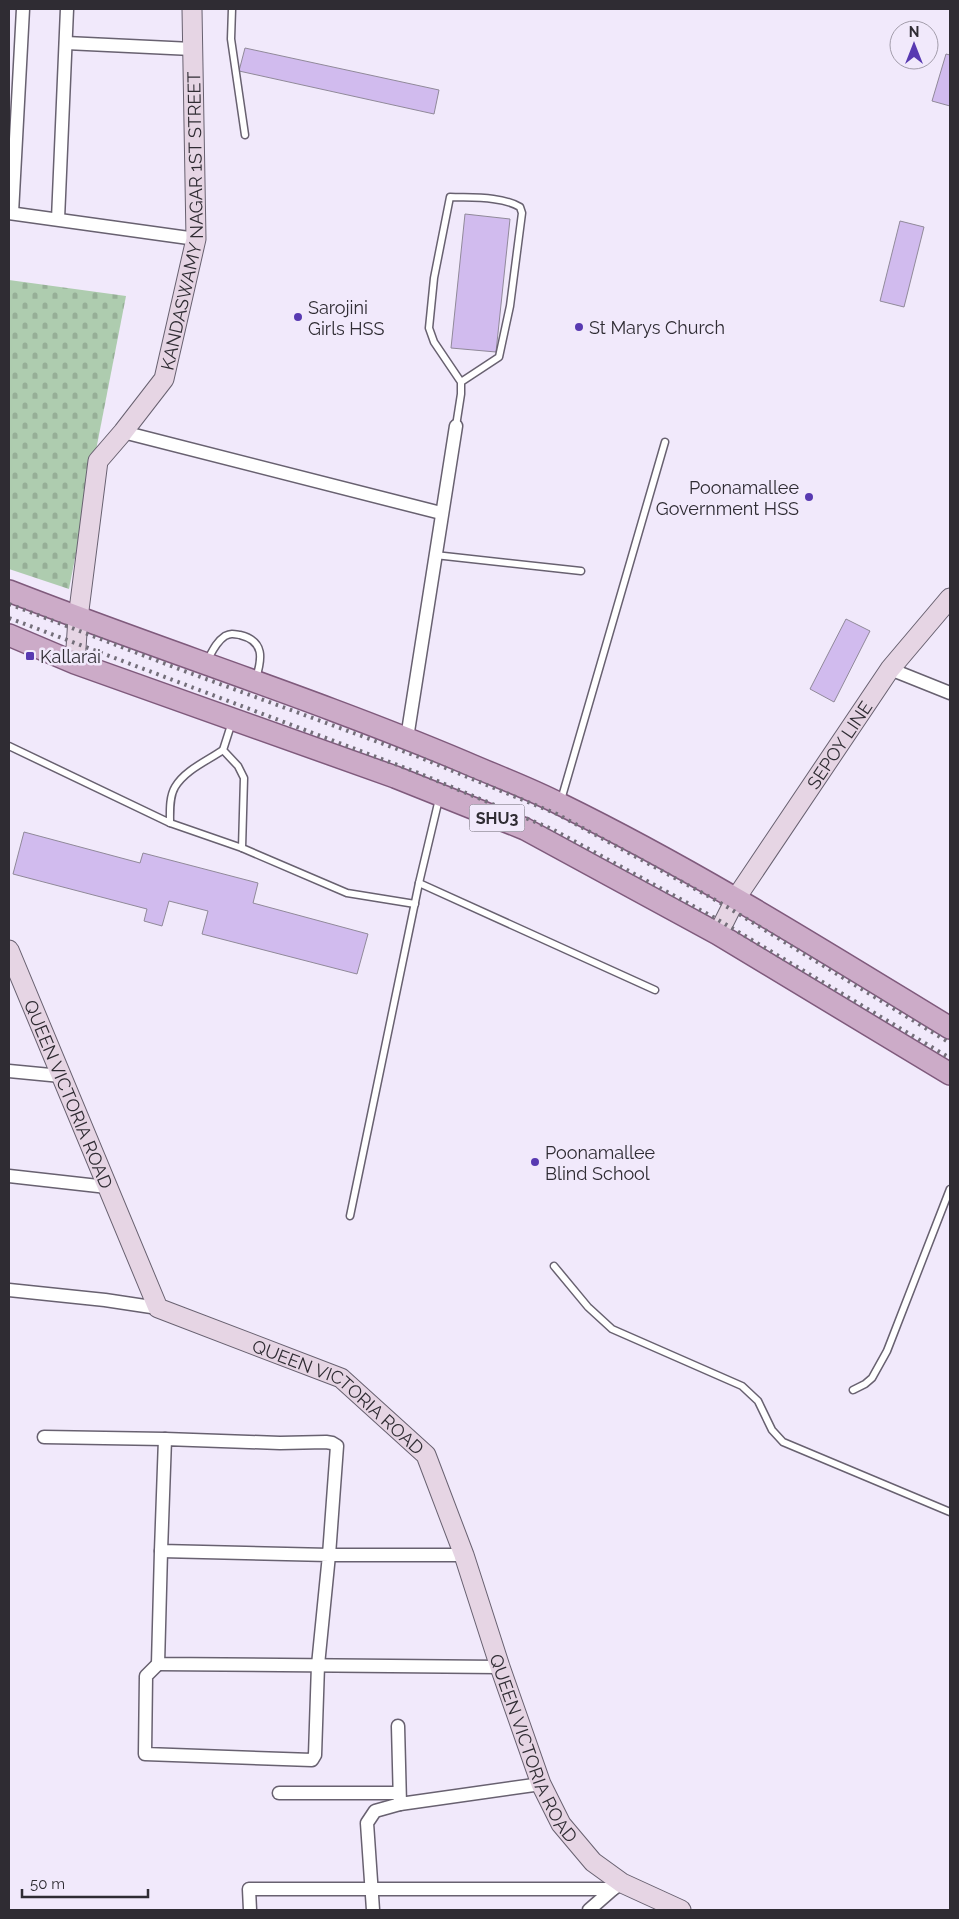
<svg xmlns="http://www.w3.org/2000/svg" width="959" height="1919" viewBox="0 0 959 1919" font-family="Raleway,sans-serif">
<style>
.cemetery{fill:url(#cemetery-stones)}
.building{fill:#d1bbee;stroke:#908999}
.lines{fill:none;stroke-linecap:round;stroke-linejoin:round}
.lane-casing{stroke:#686170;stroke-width:9}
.street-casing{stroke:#686170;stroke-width:15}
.secondary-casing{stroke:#686170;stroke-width:21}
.primary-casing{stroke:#7f5a7c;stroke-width:24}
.lane{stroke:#fff;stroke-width:6}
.street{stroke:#fff;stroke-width:12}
.secondary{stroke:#e6d5e4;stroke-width:19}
.primary{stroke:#ccabc8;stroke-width:21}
.rail{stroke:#746f7a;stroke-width:4;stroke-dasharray:2.5 5;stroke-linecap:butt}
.poi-dot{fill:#5839b1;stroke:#f1e9fb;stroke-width:2}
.labels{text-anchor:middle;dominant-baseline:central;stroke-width:5;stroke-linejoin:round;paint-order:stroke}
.shield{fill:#f1e9fb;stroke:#69656f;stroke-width:1}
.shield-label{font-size:16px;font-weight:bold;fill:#2f2c33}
.street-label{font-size:18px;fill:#2f2c33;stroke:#f1e9fb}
.poi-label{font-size:18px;fill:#2f2c33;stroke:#f1e9fb;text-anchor:start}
</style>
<defs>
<pattern id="cemetery-stones" width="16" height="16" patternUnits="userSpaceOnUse" patternTransform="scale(1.25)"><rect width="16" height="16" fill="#aeccaf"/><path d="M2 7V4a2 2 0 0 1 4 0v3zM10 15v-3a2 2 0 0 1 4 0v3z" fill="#96af97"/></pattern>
</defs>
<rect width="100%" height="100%" fill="#f1e9fb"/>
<polygon class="cemetery" points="9,280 126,296 69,589 9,569"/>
<g class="building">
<polygon points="245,48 439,90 434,114 239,71"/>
<polygon points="946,54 950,55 950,106 932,101"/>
<polygon points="465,214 510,219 496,352 451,348"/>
<polygon points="900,221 924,227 904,307 880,301"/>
<polygon points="846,619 870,631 834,702 810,689"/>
<polygon points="24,832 140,863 143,853 258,883 253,903 368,934 357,974 202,934 208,911 169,901 162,926 144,921 147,909 13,874"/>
</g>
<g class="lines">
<g class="lane-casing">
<g id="lane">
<polyline points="232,9 231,39 245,135"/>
<path d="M 456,426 L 461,394 L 461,382 L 434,342 L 429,328 L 434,278 L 450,197 C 472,198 501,196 520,207 L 522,213 L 510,306 L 499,357 L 461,382"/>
<polyline points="435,555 581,571"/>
<path d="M 207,661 C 212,652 216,642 225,636 C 231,633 234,634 240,635 C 265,641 262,659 256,678"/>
<polyline points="232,722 223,750 238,766 244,778 242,848 347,893 415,904"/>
<path d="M 9,746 L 170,823 C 170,812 169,797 175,787 C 185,770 207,761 223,750"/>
<polyline points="561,800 665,442"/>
<polyline points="170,823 242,848"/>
<polyline points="419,883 655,990"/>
<polyline points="350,1216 419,883 439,799"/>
<polyline points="554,1266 588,1307 612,1329 742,1386 758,1401 772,1430 783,1442 950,1512"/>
<polyline points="853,1390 865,1384 872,1378 887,1351 950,1189"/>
</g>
</g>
<g class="street-casing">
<g id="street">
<polyline points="66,43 192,49"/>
<polyline points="9,213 196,239"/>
<polyline points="12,213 23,9"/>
<polyline points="58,219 67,9"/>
<polyline points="123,432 441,513"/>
<polyline points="890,669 950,693"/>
<polyline points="407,738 456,426"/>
<polyline points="9,1071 61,1076"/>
<polyline points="9,1176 107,1187"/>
<polyline points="9,1290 105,1300 158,1308"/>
<polyline points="44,1437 165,1439"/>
<polyline points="161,1551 158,1664 500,1667"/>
<polyline points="158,1664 146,1676 145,1754 312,1760 315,1755 318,1665 329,1555 337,1446 332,1443 326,1442 280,1443 165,1439 161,1551 329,1555 464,1555"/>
<polyline points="398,1726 400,1804 541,1784"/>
<polyline points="279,1793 399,1793"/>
<polyline points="250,1910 249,1889 613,1889 622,1883"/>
<polyline points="373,1910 367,1823 375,1811 400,1804"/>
<polyline points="589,1910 613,1889"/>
</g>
</g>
<g class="secondary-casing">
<g id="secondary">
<path id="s1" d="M 75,663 L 78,618 L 98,461 L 123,432 L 164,379 L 196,239 L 192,9"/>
<path id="s2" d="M 718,934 L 736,898 L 890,669 L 950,598"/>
<path id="s3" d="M 9,950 L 158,1308 L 341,1378 L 426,1455 L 464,1555 L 500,1667 L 541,1784 L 561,1824 L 593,1862 L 622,1883 L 681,1910"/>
</g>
</g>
<g class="primary-casing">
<g id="primary">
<path d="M 9,591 C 160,650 315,699 464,762 C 496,776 529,788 560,804 C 695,870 822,950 950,1028"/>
<polyline points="9,635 75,663 395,777 525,829 718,934 950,1074"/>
</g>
</g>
<use href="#lane" class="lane"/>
<use href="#street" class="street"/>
<use href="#secondary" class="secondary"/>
<use href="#primary" class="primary"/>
<g class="rail">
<polyline points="9,604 179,669 419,757 557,814 719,902 950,1043"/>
<polyline points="9,618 416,772 552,829 715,918 950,1058"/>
</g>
</g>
<g class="poi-dot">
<circle cx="298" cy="317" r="5"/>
<circle cx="579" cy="327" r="5"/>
<circle cx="809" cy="497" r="5"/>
<rect x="25" y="651" width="10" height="10" rx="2.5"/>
<circle cx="535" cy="1162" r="5"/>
</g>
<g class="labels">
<rect class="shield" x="469.5" y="804.5" width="55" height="27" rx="4"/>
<g class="shield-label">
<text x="497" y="818">SHU3</text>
</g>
<g class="street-label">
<text stroke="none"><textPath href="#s1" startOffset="469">KANDASWAMY NAGAR 1ST STREET</textPath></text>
<text stroke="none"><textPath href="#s2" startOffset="225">SEPOY LINE</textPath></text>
<text stroke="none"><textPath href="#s3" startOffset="156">QUEEN VICTORIA ROAD</textPath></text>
<text stroke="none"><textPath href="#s3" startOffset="591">QUEEN VICTORIA ROAD</textPath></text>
<text stroke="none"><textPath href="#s3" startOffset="1011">QUEEN VICTORIA ROAD</textPath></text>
</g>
<g class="poi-label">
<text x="308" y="307">Sarojini<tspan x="308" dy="21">Girls HSS</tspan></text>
<text x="589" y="327">St Marys Church</text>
<text x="799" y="487" text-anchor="end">Poonamallee<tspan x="799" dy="21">Government HSS</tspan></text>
<text x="40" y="656">Kallarai</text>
<text x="545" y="1152">Poonamallee<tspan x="545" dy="21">Blind School</tspan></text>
</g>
</g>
<rect width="959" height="1919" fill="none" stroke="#2f2c33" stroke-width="20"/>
<g transform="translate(914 45)"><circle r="24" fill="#f1e9fb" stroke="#a39dab"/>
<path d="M0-4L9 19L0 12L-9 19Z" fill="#5839b1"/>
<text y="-8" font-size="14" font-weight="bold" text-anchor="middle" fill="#2f2c33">N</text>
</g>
<path d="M22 1889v8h126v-8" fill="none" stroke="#2f2c33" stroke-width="2.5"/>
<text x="30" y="1889" font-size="15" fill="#2f2c33" stroke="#f1e9fb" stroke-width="4" paint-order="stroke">50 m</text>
</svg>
